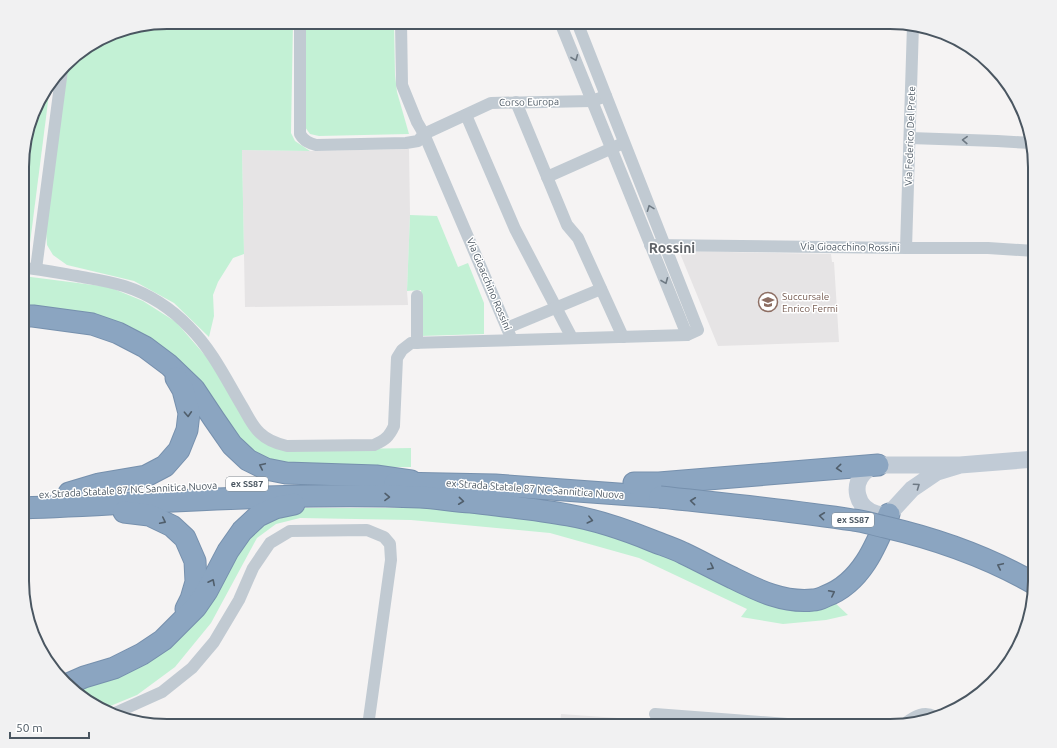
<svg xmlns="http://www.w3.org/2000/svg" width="1057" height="748" viewBox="0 0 1057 748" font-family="Ubuntu,sans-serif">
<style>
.education{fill:#e6e4e5}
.green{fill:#c3f1d5}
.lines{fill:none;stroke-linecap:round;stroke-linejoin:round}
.highway-casing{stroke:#7690ad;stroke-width:23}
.street{stroke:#c1cad2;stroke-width:12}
.secondary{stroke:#c1cbd6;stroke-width:17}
.highway{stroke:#8ba5c1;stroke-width:21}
.highway-bridge-casing{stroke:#7690ad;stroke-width:23;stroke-linecap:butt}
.highway-bridge{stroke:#8ba5c1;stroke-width:21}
.oneway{stroke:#6e7983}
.oneway2{stroke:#505e6b}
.oneway3{stroke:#6e7984}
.labels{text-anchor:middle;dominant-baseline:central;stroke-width:3;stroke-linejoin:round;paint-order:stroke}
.shield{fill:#fff;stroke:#808990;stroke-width:1}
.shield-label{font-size:9px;font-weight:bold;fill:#4a5661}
.street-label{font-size:10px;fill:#4a5661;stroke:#fff}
.education-label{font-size:10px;fill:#785e54;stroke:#fff;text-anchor:start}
.district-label{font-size:14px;font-weight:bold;fill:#5f6368;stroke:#fff}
.rim{fill:none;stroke:#4a5661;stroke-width:2}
</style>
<rect width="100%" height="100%" fill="#f5f3f3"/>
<g class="education">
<polygon points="409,149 410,215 407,291 408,305 245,307 242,150 310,151"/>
<polygon points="679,251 831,254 832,262 834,262 839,342 718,346"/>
<polygon points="561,714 646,720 646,726 560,726"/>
</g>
<g class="green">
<polygon points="167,22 293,22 291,133 295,141 310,151 242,150 244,254 233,258 218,282 213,295 214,316 209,337 174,303 134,281 67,265 53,255 47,245 46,231 67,64 71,58 112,33"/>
<polygon points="306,22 394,22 395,75 397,92 409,134 319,136 310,134 305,127"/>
<polygon points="50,86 30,243 23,251 23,148 37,103"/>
<polygon points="410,215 437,216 458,267 468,263 484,303 484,334 421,336 421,290 407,291"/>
<polygon points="23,276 109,287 143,301 176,322 210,361 259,438 353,449 411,448 411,467 291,468 249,453 198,381 167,350 125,325 79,311 23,308"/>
<polygon points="297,508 446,508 555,517 616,533 755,596 833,601 848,615 826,620 783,624 741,617 747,609 639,558 550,533 411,520 300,518 276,524 257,538 211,623 175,667 137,695 103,709 79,696 71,687 133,667 250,527"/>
</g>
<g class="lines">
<g class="highway-casing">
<g id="highway">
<polyline points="23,316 33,316 92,324 118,333 145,347 169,365 194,389 214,419 232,445 248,460 266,469 286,473 376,476 411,481"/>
<polyline points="395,483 495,485 660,497"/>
<polyline points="634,483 659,483 878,465"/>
<polyline points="69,493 99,484 146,476 165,466 179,450 187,430 189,413 183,390 176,378"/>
<path d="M 23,508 C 155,503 287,492 420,497 C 437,498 454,501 471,502 C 503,506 536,509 568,515 C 597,520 626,530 653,541 C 663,545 673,548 683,553 C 700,561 716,570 733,578 C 759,591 784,603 813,600 C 818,600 822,598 826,596 C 861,583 876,546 889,514"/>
<polyline points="124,512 149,515 172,526 185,538 195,561 196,582 191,599 186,609"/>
<polyline points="68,684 84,677 114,668 142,654 163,640 196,607 207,591 228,551 242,531 258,516 275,508 294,504"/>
</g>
</g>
<g class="street">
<path d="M 300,22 L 300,134 C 304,141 309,143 316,145 L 406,143 L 418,141 L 424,134 L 491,103 L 592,101 L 606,96"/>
<polyline points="401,22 402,85 417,122 424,134 512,340"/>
<polyline points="560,22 687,335"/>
<polyline points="516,102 567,225 578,238 623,337"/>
<polyline points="466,115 515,229 572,338"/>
<polyline points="910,138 997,141 1031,143"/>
<polyline points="547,177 619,145"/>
<polyline points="650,245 906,248 988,248 1035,251"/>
<polyline points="906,248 913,25"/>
<path d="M 23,268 C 41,269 59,273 77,276 C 93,279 109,281 124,286 C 149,294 172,309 190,328 C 212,350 226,379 242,406 C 247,414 252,426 260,433 C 267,440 278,444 287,446 L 374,445 C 385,440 389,437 394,426 L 397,358 L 402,350 L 411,343 L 687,335 L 698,330 L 577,22"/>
<polyline points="36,269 62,70"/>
<polyline points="417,296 417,343"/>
<polyline points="507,328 601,289"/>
<polyline points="113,714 162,692 192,668 214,642 239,600 253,568 270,543 290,531 367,530 384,537 390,544 391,560 368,726"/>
<polyline points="655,714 813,726"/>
<path d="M 907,722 C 915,716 924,711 934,716"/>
</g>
<path class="secondary" d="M 960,465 L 937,472 L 912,489 L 889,514 C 885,514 881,515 877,514 C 856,509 850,483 867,470 C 870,467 874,466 878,465 L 960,465 L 1035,459"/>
<use href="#highway" class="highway"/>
<g class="highway-bridge-casing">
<path id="highway-bridge" d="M 660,497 C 724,504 790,510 853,520 C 864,521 875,525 885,527 C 937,539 988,557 1035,584"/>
</g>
<use href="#highway-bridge" class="highway-bridge"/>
</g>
<defs><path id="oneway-chevron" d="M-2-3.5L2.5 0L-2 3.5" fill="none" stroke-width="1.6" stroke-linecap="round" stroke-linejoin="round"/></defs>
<g class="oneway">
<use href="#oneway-chevron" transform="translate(575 58) rotate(68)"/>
<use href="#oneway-chevron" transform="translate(965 140) rotate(-178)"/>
<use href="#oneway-chevron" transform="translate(650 208) rotate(-111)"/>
<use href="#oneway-chevron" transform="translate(665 281) rotate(68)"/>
</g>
<g class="oneway2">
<use href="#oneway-chevron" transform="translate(188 414) rotate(87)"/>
<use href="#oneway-chevron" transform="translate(262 466) rotate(-155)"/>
<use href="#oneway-chevron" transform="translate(839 468) rotate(175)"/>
<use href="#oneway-chevron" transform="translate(387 497) rotate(1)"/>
<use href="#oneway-chevron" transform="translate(461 501) rotate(6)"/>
<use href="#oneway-chevron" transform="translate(693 501) rotate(-174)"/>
<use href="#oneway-chevron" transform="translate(822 516) rotate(-173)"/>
<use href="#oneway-chevron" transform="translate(590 520) rotate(14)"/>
<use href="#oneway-chevron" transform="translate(163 521) rotate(26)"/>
<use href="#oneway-chevron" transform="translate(1000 566) rotate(-155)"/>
<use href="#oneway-chevron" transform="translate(711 567) rotate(27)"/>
<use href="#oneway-chevron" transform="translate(212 582) rotate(-63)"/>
<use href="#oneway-chevron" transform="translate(832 593) rotate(-27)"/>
</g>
<use class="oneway3" href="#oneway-chevron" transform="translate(917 486) rotate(-35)"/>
<defs>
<g id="school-ring" transform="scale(1)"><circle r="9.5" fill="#fff" stroke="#8d6e63" stroke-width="1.5"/><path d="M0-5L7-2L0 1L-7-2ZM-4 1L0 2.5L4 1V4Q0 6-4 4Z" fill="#8d6e63"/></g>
</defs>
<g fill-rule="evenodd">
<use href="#school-ring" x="768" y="302"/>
</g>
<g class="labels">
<g class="shield">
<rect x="226" y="477" width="42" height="14" rx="3"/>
<rect x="832" y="513" width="42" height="14" rx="3"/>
</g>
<g class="shield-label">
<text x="247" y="484">ex SS87</text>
<text x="853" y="520">ex SS87</text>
</g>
<g class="street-label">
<text transform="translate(529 102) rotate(-1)">Corso Europa</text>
<text transform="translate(910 136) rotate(-88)">Via Federico Del Prete</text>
<text transform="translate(850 247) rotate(1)">Via Gioacchino Rossini</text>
<text transform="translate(489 284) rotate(67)">Via Gioacchino Rossini</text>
<text transform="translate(535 489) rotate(4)">ex Strada Statale 87 NC Sannitica Nuova</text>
<text transform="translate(128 490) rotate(-3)">ex Strada Statale 87 NC Sannitica Nuova</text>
</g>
<g class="education-label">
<text x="782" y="296">Succursale<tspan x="782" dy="12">Enrico Fermi</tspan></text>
</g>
<g class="district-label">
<text x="672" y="248">Rossini</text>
</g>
</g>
<path d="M0 0H1057V748H0ZM167 29H890A138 138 0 0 1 1028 167V581A138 138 0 0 1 890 719H167A138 138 0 0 1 29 581V167A138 138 0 0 1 167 29Z" fill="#f1f1f2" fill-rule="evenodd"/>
<path class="rim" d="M167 29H890A138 138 0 0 1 1028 167V581A138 138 0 0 1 890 719H167A138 138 0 0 1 29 581V167A138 138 0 0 1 167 29Z"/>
<path d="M10 732v6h79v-6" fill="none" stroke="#4a5661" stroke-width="2"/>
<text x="16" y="732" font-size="12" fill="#4a5661" stroke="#ffffff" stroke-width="3" paint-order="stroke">50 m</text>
</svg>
